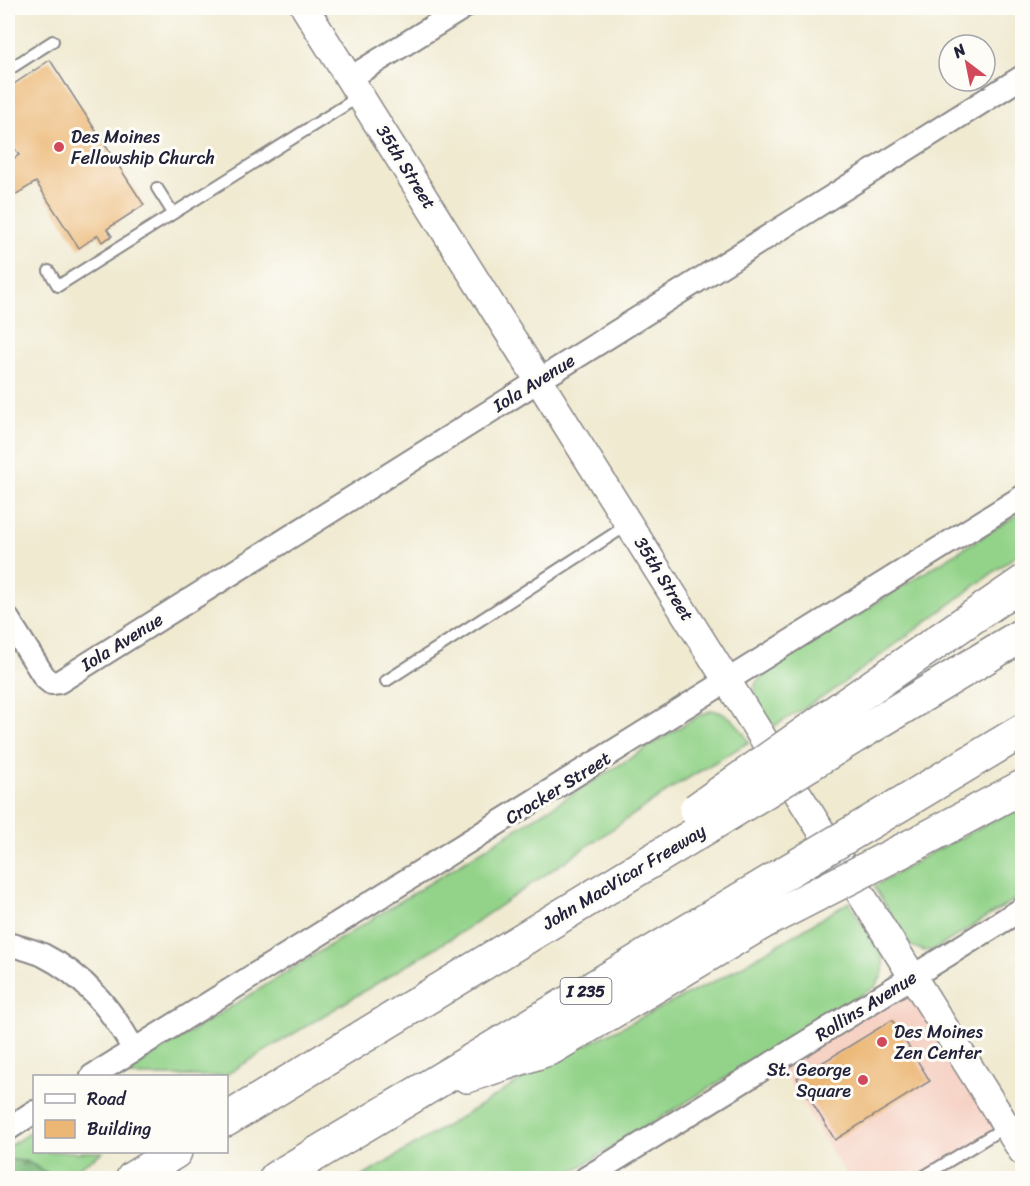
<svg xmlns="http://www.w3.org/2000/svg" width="1030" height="1186" viewBox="0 0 1030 1186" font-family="Sriracha,sans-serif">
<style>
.built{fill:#f6d2c5}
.grass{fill:#93d389;stroke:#5a7a62;stroke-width:1.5}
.forest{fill:url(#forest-firs);stroke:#4c6c58;stroke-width:1.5}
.building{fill:#ecb774}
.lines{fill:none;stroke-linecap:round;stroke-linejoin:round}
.service-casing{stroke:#898686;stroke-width:14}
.minor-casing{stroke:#898686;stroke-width:26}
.tertiary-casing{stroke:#898686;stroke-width:30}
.motorway-casing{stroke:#898686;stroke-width:36}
.service{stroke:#fff;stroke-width:10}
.minor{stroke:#fff;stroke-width:22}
.tertiary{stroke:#fff;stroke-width:27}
.motorway{stroke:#fff;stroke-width:33}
.motorway-bridge-casing{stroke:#898686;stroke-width:36;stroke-linecap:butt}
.motorway-bridge{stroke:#fff;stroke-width:33}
.poi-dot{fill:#d1495b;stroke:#fdfcf7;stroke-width:2}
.labels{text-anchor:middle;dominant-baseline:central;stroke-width:6;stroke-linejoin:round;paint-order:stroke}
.shield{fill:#fdfcf7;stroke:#646373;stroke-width:1.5}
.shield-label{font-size:16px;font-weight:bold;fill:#22223b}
.poi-label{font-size:18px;fill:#22223b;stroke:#fdfcf7;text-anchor:start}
.street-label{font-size:18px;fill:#22223b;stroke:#fdfcf7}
</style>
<defs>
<pattern id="forest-firs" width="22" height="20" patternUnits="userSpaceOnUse" patternTransform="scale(1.5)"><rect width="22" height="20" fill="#76b575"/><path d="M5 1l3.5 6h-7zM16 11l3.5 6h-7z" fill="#609361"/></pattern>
</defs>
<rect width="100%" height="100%" fill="#fdfcf7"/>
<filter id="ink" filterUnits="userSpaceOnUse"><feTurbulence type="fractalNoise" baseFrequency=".0167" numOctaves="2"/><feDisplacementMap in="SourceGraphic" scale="12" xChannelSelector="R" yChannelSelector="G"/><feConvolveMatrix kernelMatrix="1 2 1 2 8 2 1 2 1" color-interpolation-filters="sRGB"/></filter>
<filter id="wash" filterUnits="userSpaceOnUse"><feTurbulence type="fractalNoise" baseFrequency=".008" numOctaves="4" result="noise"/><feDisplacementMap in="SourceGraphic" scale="24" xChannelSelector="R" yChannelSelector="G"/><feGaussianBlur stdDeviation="1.35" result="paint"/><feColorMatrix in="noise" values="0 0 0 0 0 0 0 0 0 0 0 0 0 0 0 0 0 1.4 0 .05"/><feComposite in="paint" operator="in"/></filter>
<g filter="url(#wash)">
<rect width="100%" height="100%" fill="#f0ead1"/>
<polygon class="built" points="914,976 1007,1126 921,1178 848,1178 777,1061"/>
<g class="grass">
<polygon points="1022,512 1022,551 831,692 773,727 756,701 755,684 768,670"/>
<path d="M 712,710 C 732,714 739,726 749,742 L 680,783 L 458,934 L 224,1076 L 120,1076 L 698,716 Z"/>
<polygon points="1022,806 1022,895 934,950 924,951 911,946 874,887 929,854"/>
<path d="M 849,902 L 881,954 C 886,967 883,976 875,987 L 562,1178 L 360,1178 L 553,1061 L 725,976 Z"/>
<polygon points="34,1130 34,1152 103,1152 62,1178 56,1178 26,1161 8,1160 8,1147"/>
</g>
<polygon class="forest" points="8,1160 26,1161 56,1178 8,1178"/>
<g id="blocks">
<g class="building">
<polygon points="50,60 144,205 107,229 112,236 102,242 98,235 79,248 36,182 15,195 8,183 8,162 19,155 8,138 8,88"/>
<polygon points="892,1020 930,1081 835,1140 797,1078"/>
</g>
</g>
</g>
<g filter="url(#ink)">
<use href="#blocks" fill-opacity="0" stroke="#898686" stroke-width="1.5"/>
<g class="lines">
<g class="service-casing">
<g id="service">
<polyline points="8,70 53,41"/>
<polyline points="157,188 173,213"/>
<polyline points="49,271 58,286 360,96"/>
<polyline points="386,681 629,524"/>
<polyline points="921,1178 1005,1127"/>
</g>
</g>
<g class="minor-casing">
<g id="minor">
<polyline points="350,78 463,8"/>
<polyline points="8,619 45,678 51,683 59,682 1022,77"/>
<path d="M 8,944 C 19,947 32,950 43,955 C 85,976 112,1010 134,1050"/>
<polyline points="92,1076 1022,497"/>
<polyline points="8,1129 34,1112"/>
<polyline points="586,1178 1022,909"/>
</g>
</g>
<g class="tertiary-casing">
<polyline id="tertiary" points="305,8 1022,1151"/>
</g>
<g class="motorway-casing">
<g id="motorway">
<polyline points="841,708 1022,583"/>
<polyline points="857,735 1022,635"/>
<polyline points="899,805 1022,731"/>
<polyline points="921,841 1022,787"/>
<polyline points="467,1076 551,1048 763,922"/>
<polyline points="226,1120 707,827"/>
<polyline points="133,1178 175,1152"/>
<polyline points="276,1178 748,895"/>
</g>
</g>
<use href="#service" class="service"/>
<use href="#minor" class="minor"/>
<use href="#tertiary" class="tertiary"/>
<use href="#motorway" class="motorway"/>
<g class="motorway-bridge-casing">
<g id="motorway-bridge">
<polyline points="696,810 841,708"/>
<polyline points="707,827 857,735"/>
<polyline points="748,895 899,805"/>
<polyline points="763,922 921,841"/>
</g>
</g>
<use href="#motorway-bridge" class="motorway-bridge"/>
</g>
</g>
<g class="poi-dot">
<circle cx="59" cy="147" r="6"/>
<circle cx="882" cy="1042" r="6"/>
<circle cx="863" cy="1080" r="6"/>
</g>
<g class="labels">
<rect class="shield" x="560.5" y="978" width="51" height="26" rx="4.5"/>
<g class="shield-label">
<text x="586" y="991">I 235</text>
</g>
<g class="poi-label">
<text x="71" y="137">Des Moines<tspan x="71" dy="21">Fellowship Church</tspan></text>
<text x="894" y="1032">Des Moines<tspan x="894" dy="21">Zen Center</tspan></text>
<text x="851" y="1070" text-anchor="end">St. George<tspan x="851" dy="21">Square</tspan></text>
</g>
<g class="street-label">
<text transform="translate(406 167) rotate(58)">35th Street</text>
<text transform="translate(534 383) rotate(-32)">Iola Avenue</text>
<text transform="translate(664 579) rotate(58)">35th Street</text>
<text transform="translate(122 642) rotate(-32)">Iola Avenue</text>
<text transform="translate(558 788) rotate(-32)">Crocker Street</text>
<text transform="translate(624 877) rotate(-31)">John MacVicar Freeway</text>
<text transform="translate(866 1006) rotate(-32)">Rollins Avenue</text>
</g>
</g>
<rect width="1030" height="1186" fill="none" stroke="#fdfcf7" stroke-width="30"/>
<rect x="33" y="1075" width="195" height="78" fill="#fdfcf7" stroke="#a5a5ac" stroke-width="1.5"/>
<rect x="45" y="1094" width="30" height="9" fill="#ffffff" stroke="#a5a5ac" stroke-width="1.5"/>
<text x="87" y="1105" font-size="18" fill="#22223b">Road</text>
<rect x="45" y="1120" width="30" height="18" fill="#ecb774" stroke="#a5a5ac" stroke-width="1.5"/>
<text x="87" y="1135" font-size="18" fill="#22223b">Building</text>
<g transform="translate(967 63) rotate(328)"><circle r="28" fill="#fdfcf7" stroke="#a5a5ac" stroke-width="1.5"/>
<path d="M0-4.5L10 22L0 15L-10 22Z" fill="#d1495b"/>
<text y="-9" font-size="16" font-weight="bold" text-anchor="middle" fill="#22223b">N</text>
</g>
</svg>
